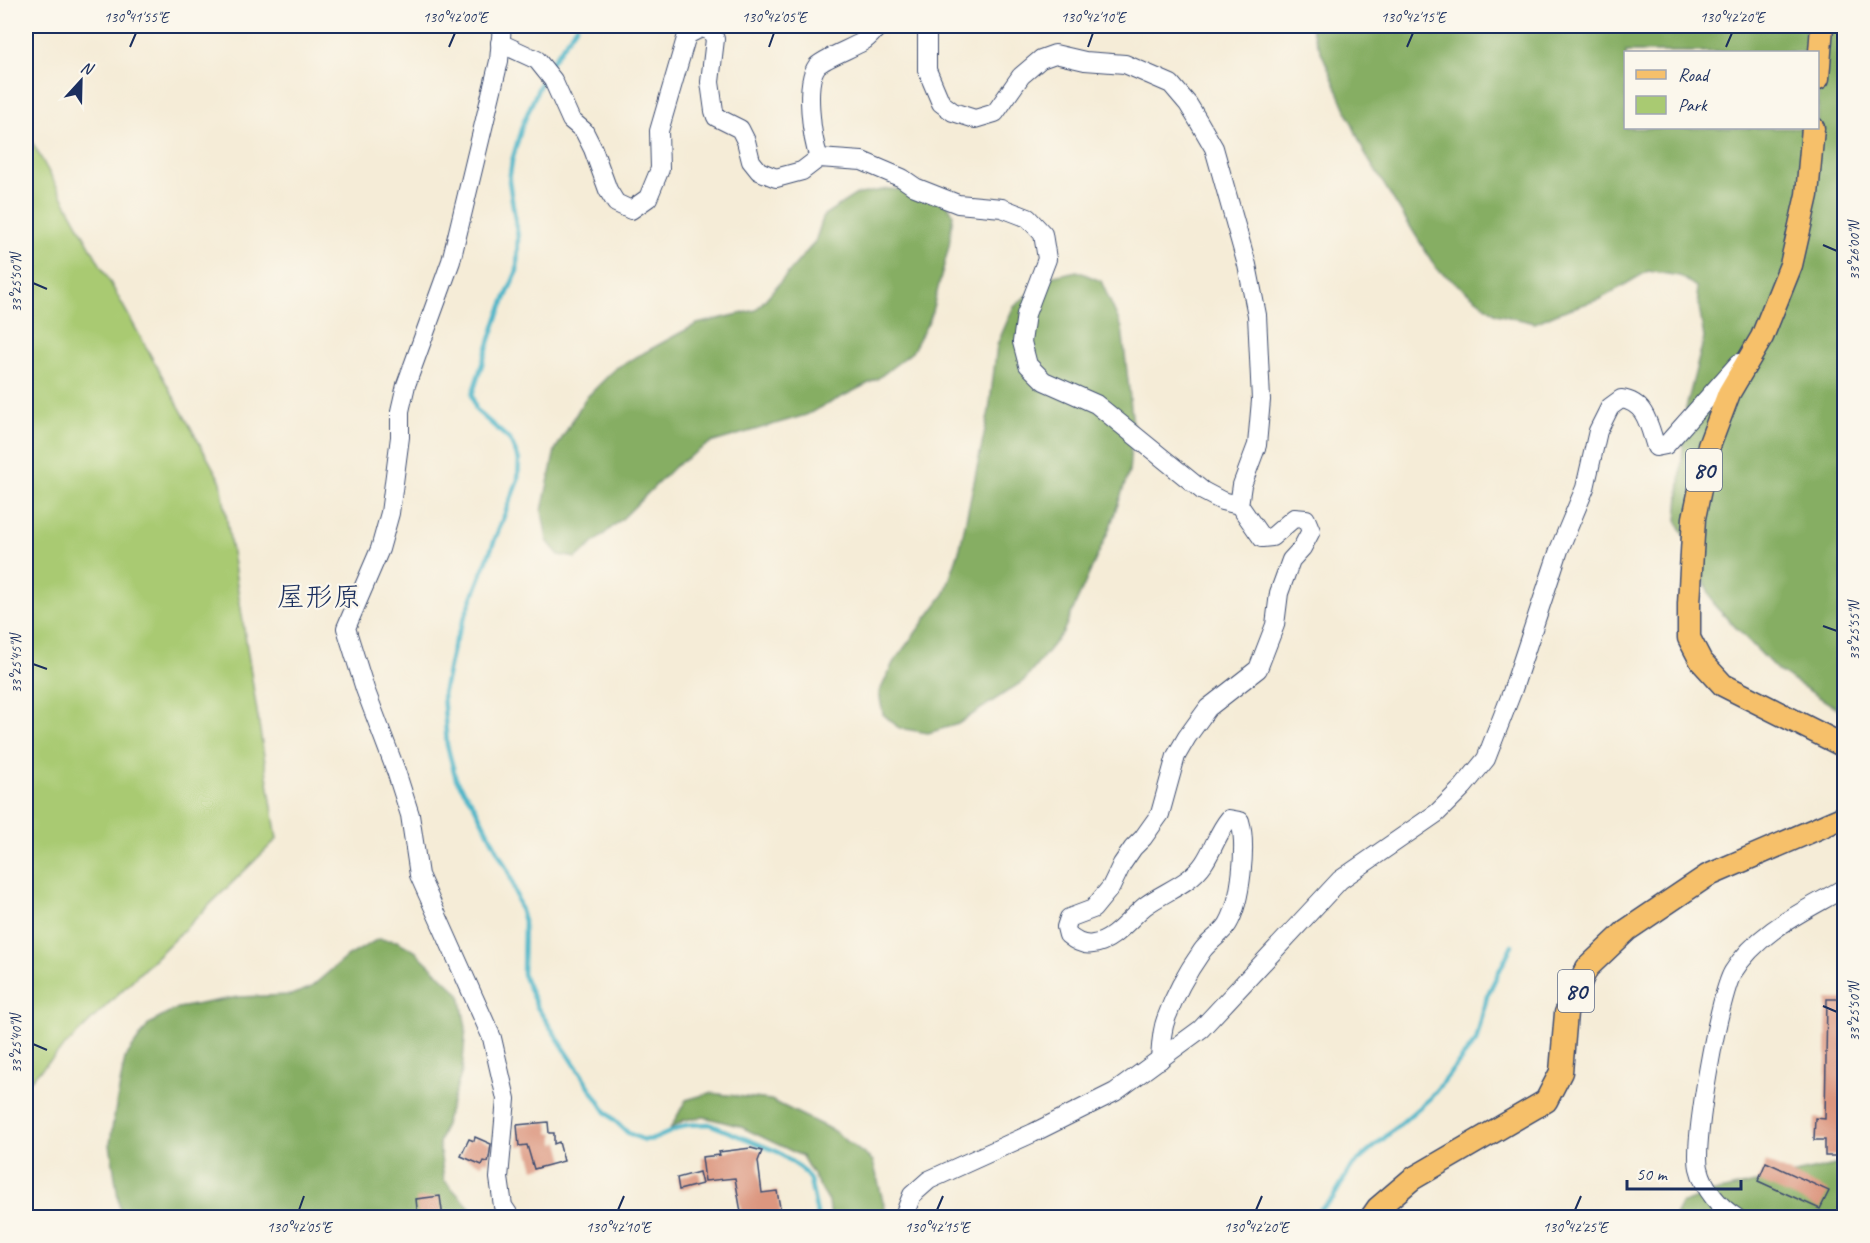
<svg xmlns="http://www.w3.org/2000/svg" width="1870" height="1243" viewBox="0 0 1870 1243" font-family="Caveat,'Klee One',sans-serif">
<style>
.green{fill:#a9ca72;stroke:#627c68;stroke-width:1.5}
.forest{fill:#86ae64;stroke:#506e61;stroke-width:1.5;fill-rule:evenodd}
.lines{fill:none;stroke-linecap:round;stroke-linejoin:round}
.stream{stroke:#4bb5c8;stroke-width:4.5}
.building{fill:#dc967f}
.minor-casing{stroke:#3c4b70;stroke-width:20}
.major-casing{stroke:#3c4b70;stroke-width:25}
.minor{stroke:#fff;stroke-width:18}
.major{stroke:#f6c06b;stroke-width:22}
.ticks{fill:none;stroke:#1b2f5e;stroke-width:2}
.labels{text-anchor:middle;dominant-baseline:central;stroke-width:4.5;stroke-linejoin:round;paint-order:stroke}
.shield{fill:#fbf7ec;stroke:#5e6b89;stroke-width:1.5}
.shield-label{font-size:24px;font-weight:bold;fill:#1b2f5e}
.quarter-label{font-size:28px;fill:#1b2f5e;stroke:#fbf7ec}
.neatline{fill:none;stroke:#1b2f5e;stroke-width:2}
.ticks-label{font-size:15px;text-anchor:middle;fill:#1b2f5e}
</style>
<rect width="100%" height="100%" fill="#fbf7ec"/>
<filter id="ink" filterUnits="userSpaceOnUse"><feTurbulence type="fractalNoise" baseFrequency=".0167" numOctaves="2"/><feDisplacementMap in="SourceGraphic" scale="12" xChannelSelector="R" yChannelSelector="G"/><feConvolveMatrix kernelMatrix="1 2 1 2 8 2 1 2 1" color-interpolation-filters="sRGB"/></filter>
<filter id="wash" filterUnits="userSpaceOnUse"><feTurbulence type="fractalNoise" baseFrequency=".008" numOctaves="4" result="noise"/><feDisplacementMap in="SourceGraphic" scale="24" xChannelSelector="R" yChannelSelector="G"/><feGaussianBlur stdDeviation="1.35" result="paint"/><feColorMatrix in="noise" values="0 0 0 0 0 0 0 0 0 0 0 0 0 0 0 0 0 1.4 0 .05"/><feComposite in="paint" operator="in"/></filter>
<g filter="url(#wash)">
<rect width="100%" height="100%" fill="#f5ecd7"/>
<polygon class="green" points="26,131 221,482 277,839 26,1084"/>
<g class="forest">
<path d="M 1310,26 L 1844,26 L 1844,713 L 1778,671 L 1715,606 L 1677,520 L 1686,408 L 1704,338 L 1696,287 L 1680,276 L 1648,271 L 1600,299 L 1560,312 L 1535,323 L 1496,314 L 1436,268 L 1365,154 ZM 1626,52 L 1818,52 L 1818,128 L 1626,128 Z"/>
<polygon points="888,189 919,191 944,199 953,214 949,246 930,319 912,352 877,379 806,415 710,443 674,467 623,518 576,558 559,555 547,541 542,511 555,450 585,399 616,368 680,333 697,324 756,310 815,242 824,215 855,195"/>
<polygon points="1077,271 1101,281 1122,328 1133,425 1129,472 1109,530 1063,632 1025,680 958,724 928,733 899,728 883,714 879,693 893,663 945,593 960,548 989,411 997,345 1013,308 1045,278"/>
<polygon points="378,939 397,941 415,951 460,994 466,1028 462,1071 439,1143 444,1180 479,1217 121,1218 110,1144 113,1122 125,1058 149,1024 178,1008 238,997 291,995 310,988 345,958"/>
<polygon points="710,1093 771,1100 832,1130 873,1161 887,1217 831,1217 829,1202 802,1156 739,1126 704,1117 684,1120 670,1129 686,1100"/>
<polygon points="1839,1164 1844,1164 1844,1217 1674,1218 1681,1204 1706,1194"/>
</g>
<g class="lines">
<g class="stream">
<polyline points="548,67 577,26"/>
<polyline points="544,75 522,126 512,161 509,181 518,237 517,271 497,318 472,395 476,410 510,440 519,460 518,480 453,647 443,694 447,745 456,779 474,805 510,875 524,921 523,974 537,1007 606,1112 628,1133 644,1140 654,1139 686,1125 709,1124 776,1151 802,1169 810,1180 818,1218"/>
<polyline points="1310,1218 1333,1198 1351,1167 1430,1098 1476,1041 1487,996 1512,945"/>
</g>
</g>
<g id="blocks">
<g class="building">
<polygon points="1827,999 1845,999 1845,1156 1825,1156 1825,1140 1814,1140 1815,1118 1825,1119"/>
<polygon points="548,1122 549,1133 554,1133 554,1144 559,1142 564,1161 534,1169 527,1145 519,1146 517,1125"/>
<polygon points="475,1137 491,1144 489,1158 488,1162 484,1161 482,1165 461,1156 469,1139 474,1141"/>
<polygon points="751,1148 762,1151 758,1161 762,1193 777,1191 782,1218 742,1218 735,1178 705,1181 702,1157 720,1155 719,1152"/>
<polygon points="1766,1162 1829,1191 1820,1209 1758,1181"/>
<polygon points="699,1172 702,1184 679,1190 677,1178"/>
<polygon points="440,1196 443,1218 418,1218 416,1199"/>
</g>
</g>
</g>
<g filter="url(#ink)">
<use href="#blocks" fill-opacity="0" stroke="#3c4b70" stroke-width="1.5"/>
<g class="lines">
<g class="minor-casing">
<g id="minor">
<polyline points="502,26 499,61 451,261 406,385 400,411 400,437 390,513 380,549 346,628 365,689 396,771 410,815 419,875 492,1038 506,1099 499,1178 503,1206 511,1218"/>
<polyline points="927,26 927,70 941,103 953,112 975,119 995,113 1021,76 1041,59 1055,54 1085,61 1125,64 1171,84 1188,104 1199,122 1214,148 1247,265 1257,315 1261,400 1257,445 1242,485 1239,505"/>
<path d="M 500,43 L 537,60 L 553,80 L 571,120 L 584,131 L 593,149 L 608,190 L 616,203 L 631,210 L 648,198 L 660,169 L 659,131 L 687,35 L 701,28 L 711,31 L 715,39 L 710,82 L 714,111 L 716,117 L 740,129 L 746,141 L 751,161 L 759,171 L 776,178 L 802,171 L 819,158 L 862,161 L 902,178 L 915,187 L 958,204 L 1002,208 L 1028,218 L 1043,234 L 1047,259 L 1026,314 L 1022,342 L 1028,365 L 1044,381 L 1096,404 L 1203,491 L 1222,501 L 1239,505 L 1262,538 L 1272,537 L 1294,518 L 1306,519 L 1311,531 L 1302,548 L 1291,560 L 1279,593 L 1275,625 L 1258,669 L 1208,708 L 1187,737 L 1176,756 L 1160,814 L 1143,838 L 1133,848 L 1122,864 L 1111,887 L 1093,909 L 1069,918 L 1066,927 L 1068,935 C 1075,941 1084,946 1093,944 C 1113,942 1130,918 1145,906 C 1165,891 1190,884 1204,863 C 1214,848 1218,832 1229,819 L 1240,821 C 1247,845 1241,902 1228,924 C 1222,934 1209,941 1202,951 C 1188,971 1174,996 1166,1019 C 1161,1032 1161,1047 1160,1060"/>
<path d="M 819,158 C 812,139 804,83 817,66 C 823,59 852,48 862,42 C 869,38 874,31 879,26"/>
<path d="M 903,1218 L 912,1195 L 929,1180 L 1033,1133 L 1115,1092 L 1201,1029 L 1340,880 L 1437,813 L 1463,787 L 1486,759 L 1512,692 L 1559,550 L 1585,488 L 1598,431 L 1610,407 L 1621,399 C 1646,402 1649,426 1656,447 L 1666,445 L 1739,363"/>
<path d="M 1737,1218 C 1719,1207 1704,1189 1699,1168 C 1693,1142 1719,995 1733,972 C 1758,931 1805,911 1844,888"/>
</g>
</g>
<g class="major-casing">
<g id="major">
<polyline points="1818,78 1822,26"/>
<polyline points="1813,128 1807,195 1791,265 1762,337 1729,393 1709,446 1694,518 1689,604 1689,638 1701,661 1723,685 1844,746"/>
<polyline points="1371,1218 1378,1208 1412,1179 1546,1101 1561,1072 1566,1013 1587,968 1627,930 1707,876 1844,817"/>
</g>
</g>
<use href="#minor" class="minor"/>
<use href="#major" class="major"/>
</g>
</g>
<path class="ticks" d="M 130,47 L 136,33M 449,47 L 455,33M 769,47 L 774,33M 1088,47 L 1093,33M 1407,47 L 1413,33M 1726,47 L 1732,33M 1823,245 L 1837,251M 33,283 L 47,289M 1823,626 L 1837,631M 33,664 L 47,669M 1823,1006 L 1837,1012M 33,1044 L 47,1050M 299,1210 L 304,1196M 618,1210 L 624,1196M 937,1210 L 943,1196M 1256,1210 L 1262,1196M 1575,1210 L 1581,1196"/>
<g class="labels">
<g class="shield">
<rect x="1686" y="449" width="36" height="42" rx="4.5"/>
<rect x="1558" y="970" width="36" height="42" rx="4.5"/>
</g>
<g class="shield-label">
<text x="1704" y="470">80</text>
<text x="1576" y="991">80</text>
</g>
<g class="quarter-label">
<text x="319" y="596">屋形原</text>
</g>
</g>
<rect width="1870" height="1243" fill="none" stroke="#fbf7ec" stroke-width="66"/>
<rect x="1624" y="51" width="195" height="78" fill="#fbf7ec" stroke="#a1a7b3" stroke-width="1.5"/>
<rect x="1636" y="70" width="30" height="9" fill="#f6c06b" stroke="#a1a7b3" stroke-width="1.5"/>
<text x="1678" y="81" font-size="18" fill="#1b2f5e">Road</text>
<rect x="1636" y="96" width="30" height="18" fill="#a9ca72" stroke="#a1a7b3" stroke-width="1.5"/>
<text x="1678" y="111" font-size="18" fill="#1b2f5e">Park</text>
<g transform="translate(81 81) rotate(22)" stroke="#fbf7ec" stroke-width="4.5" paint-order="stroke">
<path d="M0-4.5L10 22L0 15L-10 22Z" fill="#1b2f5e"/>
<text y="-9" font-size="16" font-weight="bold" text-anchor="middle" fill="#1b2f5e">N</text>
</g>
<path d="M1627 1180v9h114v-9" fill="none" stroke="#1b2f5e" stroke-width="3"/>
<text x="1636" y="1180" font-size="18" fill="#1b2f5e" stroke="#fbf7ec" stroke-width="4.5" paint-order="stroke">50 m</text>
<rect x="33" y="33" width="1804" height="1177" class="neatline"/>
<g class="ticks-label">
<text x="136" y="22">130°41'55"E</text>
<text x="455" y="22">130°42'00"E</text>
<text x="774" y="22">130°42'05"E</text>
<text x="1093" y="22">130°42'10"E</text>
<text x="1413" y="22">130°42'15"E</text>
<text x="1732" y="22">130°42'20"E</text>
<text transform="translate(1854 251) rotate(-90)" y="5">33°26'00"N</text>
<text transform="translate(16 283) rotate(-90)" y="5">33°25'50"N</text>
<text transform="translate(1854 631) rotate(-90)" y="5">33°25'55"N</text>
<text transform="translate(16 664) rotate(-90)" y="5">33°25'45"N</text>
<text transform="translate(1854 1012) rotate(-90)" y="5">33°25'50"N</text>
<text transform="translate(16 1044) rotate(-90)" y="5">33°25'40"N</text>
<text x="299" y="1232">130°42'05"E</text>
<text x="618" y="1232">130°42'10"E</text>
<text x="937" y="1232">130°42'15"E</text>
<text x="1256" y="1232">130°42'20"E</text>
<text x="1575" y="1232">130°42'25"E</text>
</g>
</svg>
